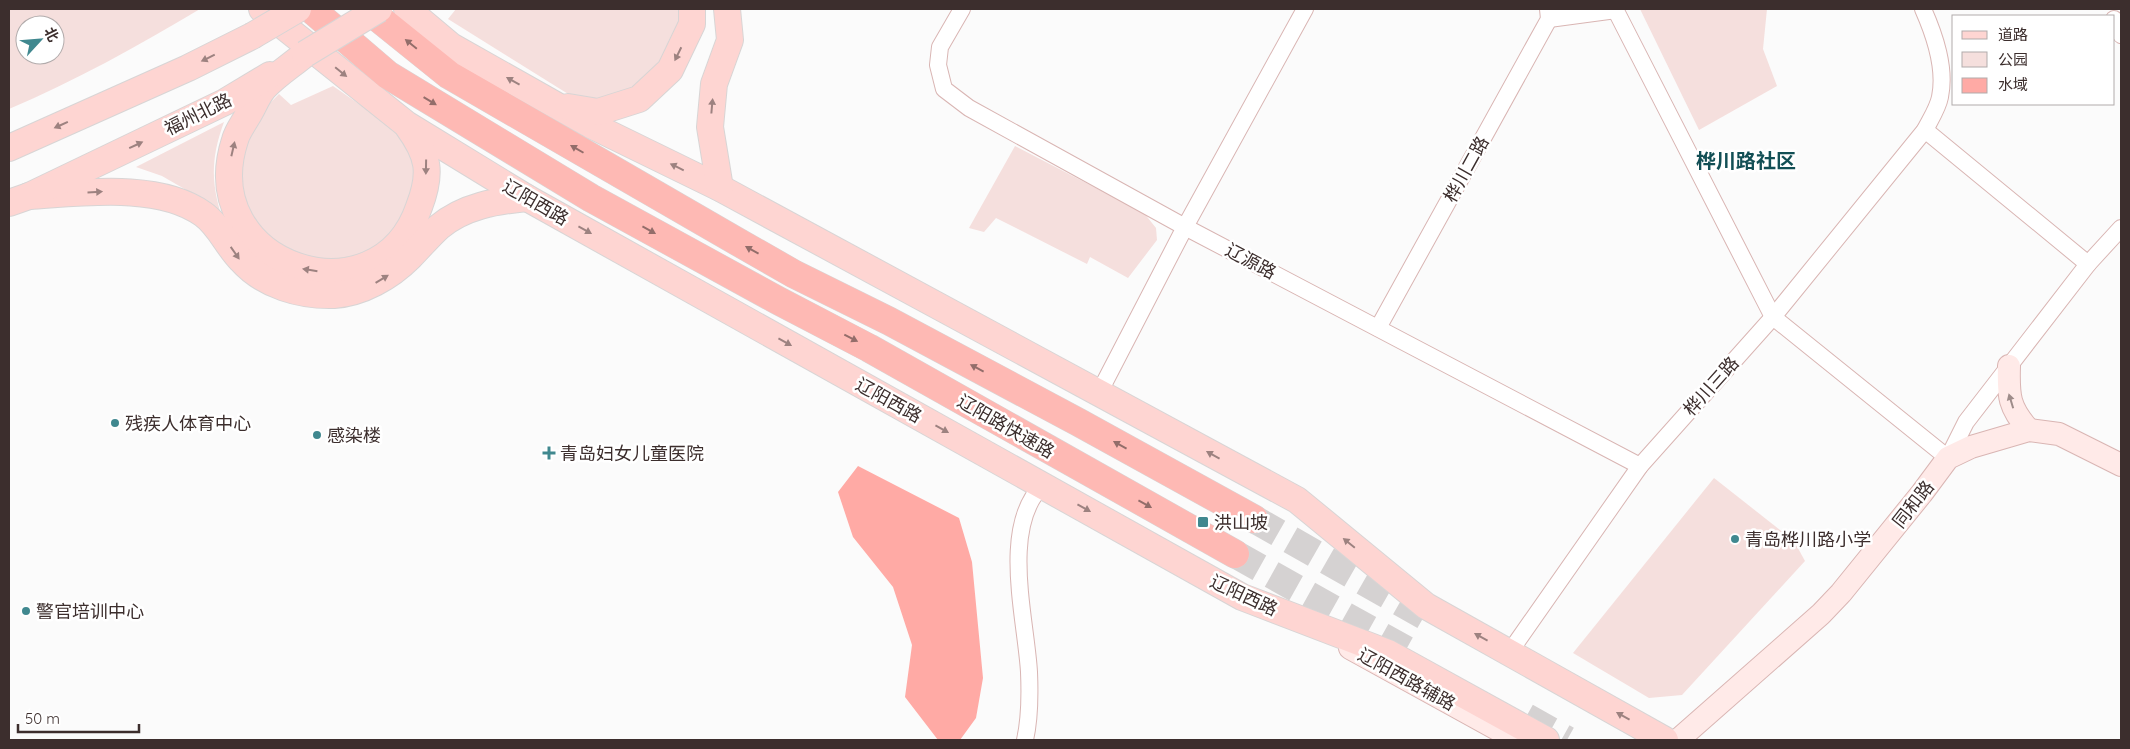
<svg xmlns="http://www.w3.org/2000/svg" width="2130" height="749" viewBox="0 0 2130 749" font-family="Quicksand,'Noto Sans SC',sans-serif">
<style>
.green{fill:#f5dfdd;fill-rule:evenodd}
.water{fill:#ffaaa5}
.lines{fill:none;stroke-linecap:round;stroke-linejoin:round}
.highway-tunnel{stroke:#d5d2d2;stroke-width:28;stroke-dasharray:28 14;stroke-linecap:butt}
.street-casing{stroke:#d9b5b3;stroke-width:18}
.secondary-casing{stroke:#d9b5b3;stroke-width:24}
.primary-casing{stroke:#d8d5d5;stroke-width:28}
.highway-casing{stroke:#d8d5d5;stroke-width:29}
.street{stroke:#fff;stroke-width:16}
.secondary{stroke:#ffeae8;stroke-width:22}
.primary{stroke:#fed5d2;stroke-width:26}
.highway{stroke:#feb9b4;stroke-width:28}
.primary-bridge-casing{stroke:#d8d5d5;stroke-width:28;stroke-linecap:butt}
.primary-bridge{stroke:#fed5d2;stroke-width:26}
.oneway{fill:#936d6a}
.oneway2{fill:#9d8280}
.oneway3{fill:#9e8c8a}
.poi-dot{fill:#40888f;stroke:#fff;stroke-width:2}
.labels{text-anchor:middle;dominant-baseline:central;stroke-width:5;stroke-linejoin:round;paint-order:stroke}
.street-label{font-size:18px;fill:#3c2e2d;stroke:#fff}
.poi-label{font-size:18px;fill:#3c2e2d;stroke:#fff;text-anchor:start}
.quarter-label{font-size:20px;font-weight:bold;fill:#124f55;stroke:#fff}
</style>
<rect width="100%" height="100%" fill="#fbfbfb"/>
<g class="green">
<path d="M 9,9 L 200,9 C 138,46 75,81 9,109 ZM 25,25 L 55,25 L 55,55 L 25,55 Z"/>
<polygon points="456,9 679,9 680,22 663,63 635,91 601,103 573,97 448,19"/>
<polygon points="1640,9 1767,9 1763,49 1777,86 1699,130"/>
<polygon points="333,86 405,136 418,169 402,227 362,259 309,264 252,227 240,176 252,121 279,94 291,105"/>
<path d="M 224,122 C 210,160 211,185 224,224 L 188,191 L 162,176 L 136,167 Z"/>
<polygon points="1015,146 1144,213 1156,228 1157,240 1128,278 1090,257 1087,264 996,218 984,232 969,228"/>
<polygon points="1714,478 1794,541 1805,561 1682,695 1649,698 1573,653"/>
</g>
<polygon class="water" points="858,466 959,518 972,562 983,678 976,718 960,740 938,740 905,697 912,645 893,587 853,537 838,492"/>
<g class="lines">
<g class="highway-tunnel">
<polyline points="1254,519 1435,622"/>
<polyline points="1235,554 1417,656"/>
<polyline points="1526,717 1567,740"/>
</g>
<g class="street-casing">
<g id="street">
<polyline points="962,9 940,47 938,65 944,89 969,108 1185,227 1640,466"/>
<polyline points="1615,9 1773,317 1948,458 1966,422 2088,264 1925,130"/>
<polyline points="1549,19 1616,10"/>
<polyline points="2114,19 2121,35"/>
<polyline points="2088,264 2121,228"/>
<polyline points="1378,328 1549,19 1548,9"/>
<polyline points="1099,393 1185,227 1305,9"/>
<path d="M 1509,653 L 1640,466 L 1773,317 L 1925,130 C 1930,120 1938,108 1940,97 C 1946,68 1935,36 1923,9"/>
<path d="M 1025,740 C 1030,718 1030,695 1029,672 C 1026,619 1000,526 1043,485"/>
</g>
</g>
<g class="secondary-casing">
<g id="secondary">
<path d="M 2009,366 C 2008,396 2009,408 2029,430"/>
<polyline points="1350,648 1517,740"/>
<polyline points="1678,740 1821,614 1841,593 1922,493 1948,458 1971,447 2029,430 2059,434 2121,465"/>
</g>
</g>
<g class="primary-casing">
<g id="primary">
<polyline points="262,9 406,124 527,198 1242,597 1388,653 1546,740"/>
<polyline points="407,9 451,46 591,125 720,188 1297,500 1426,606 1665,740"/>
<path d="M 305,54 C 292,65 276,75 264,88 C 257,96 253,108 247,117 C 243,124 237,132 235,140 C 194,266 378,327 419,207 C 432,173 429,156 408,127"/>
<polyline points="568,107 598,112 639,99 670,70 692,24 692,9"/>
<polyline points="9,148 188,68 252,36"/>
<polyline points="720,188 710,127 714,84 730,40 727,9"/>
<path d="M 29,196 C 80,193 159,182 203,214 C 219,225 227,246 241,260 C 264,286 301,296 334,295 C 362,293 390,277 410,257 C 420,247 429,236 439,227 C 464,206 496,201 527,198"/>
<polyline points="9,203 29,196 225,102 270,75"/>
</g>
</g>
<g class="highway-casing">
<g id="highway">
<polyline points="311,9 388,75 591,198 777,300 869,348 1235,554"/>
<polyline points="367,9 449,75 738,242 794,274 889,321 1078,422 1254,519"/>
</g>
</g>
<use href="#street" class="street"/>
<use href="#secondary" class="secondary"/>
<use href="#primary" class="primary"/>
<use href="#highway" class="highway"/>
<g class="primary-bridge-casing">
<g id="primary-bridge">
<polyline points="252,36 298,9"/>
<polyline points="305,54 379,9"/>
</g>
</g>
<use href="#primary-bridge" class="primary-bridge"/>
</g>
<defs><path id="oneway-solid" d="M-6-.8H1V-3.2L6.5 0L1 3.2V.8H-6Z" transform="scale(1.25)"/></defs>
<g class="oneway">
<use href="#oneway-solid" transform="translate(411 44) rotate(-141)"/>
<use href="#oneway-solid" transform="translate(430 101) rotate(31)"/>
<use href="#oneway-solid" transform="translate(577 149) rotate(-150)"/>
<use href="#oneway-solid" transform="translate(649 230) rotate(29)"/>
<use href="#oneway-solid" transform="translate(752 250) rotate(-151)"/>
<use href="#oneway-solid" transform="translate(851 338) rotate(27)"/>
<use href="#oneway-solid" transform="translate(977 368) rotate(-152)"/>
<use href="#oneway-solid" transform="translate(1120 445) rotate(-151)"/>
<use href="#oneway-solid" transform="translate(1145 504) rotate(29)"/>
</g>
<g class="oneway2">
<use href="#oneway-solid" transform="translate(678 54) rotate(116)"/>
<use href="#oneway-solid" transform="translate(208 58) rotate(154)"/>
<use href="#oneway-solid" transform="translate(341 72) rotate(39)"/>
<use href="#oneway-solid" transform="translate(513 81) rotate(-151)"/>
<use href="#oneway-solid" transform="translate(712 106) rotate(-85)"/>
<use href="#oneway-solid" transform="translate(61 125) rotate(156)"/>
<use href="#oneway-solid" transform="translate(136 145) rotate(-25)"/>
<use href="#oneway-solid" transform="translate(233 149) rotate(-77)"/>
<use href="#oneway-solid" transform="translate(426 167) rotate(91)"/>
<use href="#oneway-solid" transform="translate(677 167) rotate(-154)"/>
<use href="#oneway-solid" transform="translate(95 192) rotate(-3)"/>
<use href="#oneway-solid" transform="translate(585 230) rotate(29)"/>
<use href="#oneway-solid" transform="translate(235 253) rotate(55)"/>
<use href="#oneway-solid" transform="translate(310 270) rotate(-171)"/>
<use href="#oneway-solid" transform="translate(382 279) rotate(-31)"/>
<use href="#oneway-solid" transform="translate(785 342) rotate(29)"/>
<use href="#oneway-solid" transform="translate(942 429) rotate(29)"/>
<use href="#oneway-solid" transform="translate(1213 455) rotate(-151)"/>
<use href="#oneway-solid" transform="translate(1084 508) rotate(29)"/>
<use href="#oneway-solid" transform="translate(1349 543) rotate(-141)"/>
<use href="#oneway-solid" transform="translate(1481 637) rotate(-151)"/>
<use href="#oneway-solid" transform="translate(1623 716) rotate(-151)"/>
</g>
<use class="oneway3" href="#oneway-solid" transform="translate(2011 401) rotate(-107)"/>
<g class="poi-dot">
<circle cx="115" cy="423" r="5"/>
<circle cx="317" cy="435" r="5"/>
<path d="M546.5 445.5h5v5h5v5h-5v5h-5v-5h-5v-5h5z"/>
<rect x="1197" y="516" width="12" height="12" rx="2.5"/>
<circle cx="1735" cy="539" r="5"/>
<circle cx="26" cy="611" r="5"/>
</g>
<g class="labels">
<g class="street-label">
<text transform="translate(198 114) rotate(-26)">福州北路</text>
<text transform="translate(1466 169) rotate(-61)">桦川二路</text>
<text transform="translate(536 202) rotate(30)">辽阳西路</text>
<text transform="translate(1251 261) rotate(28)">辽源路</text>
<text transform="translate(1711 386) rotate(-48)">桦川三路</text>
<text transform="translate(889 400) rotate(29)">辽阳西路</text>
<text transform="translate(1006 426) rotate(30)">辽阳路快速路</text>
<text transform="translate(1913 504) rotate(-52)">同和路</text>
<text transform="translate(1244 595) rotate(25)">辽阳西路</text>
<text transform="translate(1407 679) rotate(29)">辽阳西路辅路</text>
</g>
<g class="poi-label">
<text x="125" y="423">残疾人体育中心</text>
<text x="327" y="435">感染楼</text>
<text x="560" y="453">青岛妇女儿童医院</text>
<text x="1214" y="522">洪山坡</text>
<text x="1745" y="539">青岛桦川路小学</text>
<text x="36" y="611">警官培训中心</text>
</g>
<g class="quarter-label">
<text x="1746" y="160">桦川路社区</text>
</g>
</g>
<rect width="2130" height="749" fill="none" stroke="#3c2e2d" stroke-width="20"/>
<rect x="1952" y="15" width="162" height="90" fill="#ffffff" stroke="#b1abab"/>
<rect x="1962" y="31" width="25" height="8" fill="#fed5d2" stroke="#b1abab"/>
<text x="1998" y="40" font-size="15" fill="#3c2e2d">道路</text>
<rect x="1962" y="52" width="25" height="15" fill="#f5dfdd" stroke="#b1abab"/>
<text x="1998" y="65" font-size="15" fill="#3c2e2d">公园</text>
<rect x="1962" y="78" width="25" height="15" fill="#ffaaa5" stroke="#b1abab"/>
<text x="1998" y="90" font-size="15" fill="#3c2e2d">水域</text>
<g transform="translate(40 40) rotate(64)"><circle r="24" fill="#ffffff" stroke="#b1abab"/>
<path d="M0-4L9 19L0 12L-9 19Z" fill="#40888f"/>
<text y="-8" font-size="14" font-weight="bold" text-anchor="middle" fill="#3c2e2d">北</text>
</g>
<path d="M18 724v8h121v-8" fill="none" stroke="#3c2e2d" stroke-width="2.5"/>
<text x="25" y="724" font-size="15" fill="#3c2e2d" stroke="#ffffff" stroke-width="4" paint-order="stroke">50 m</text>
</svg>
